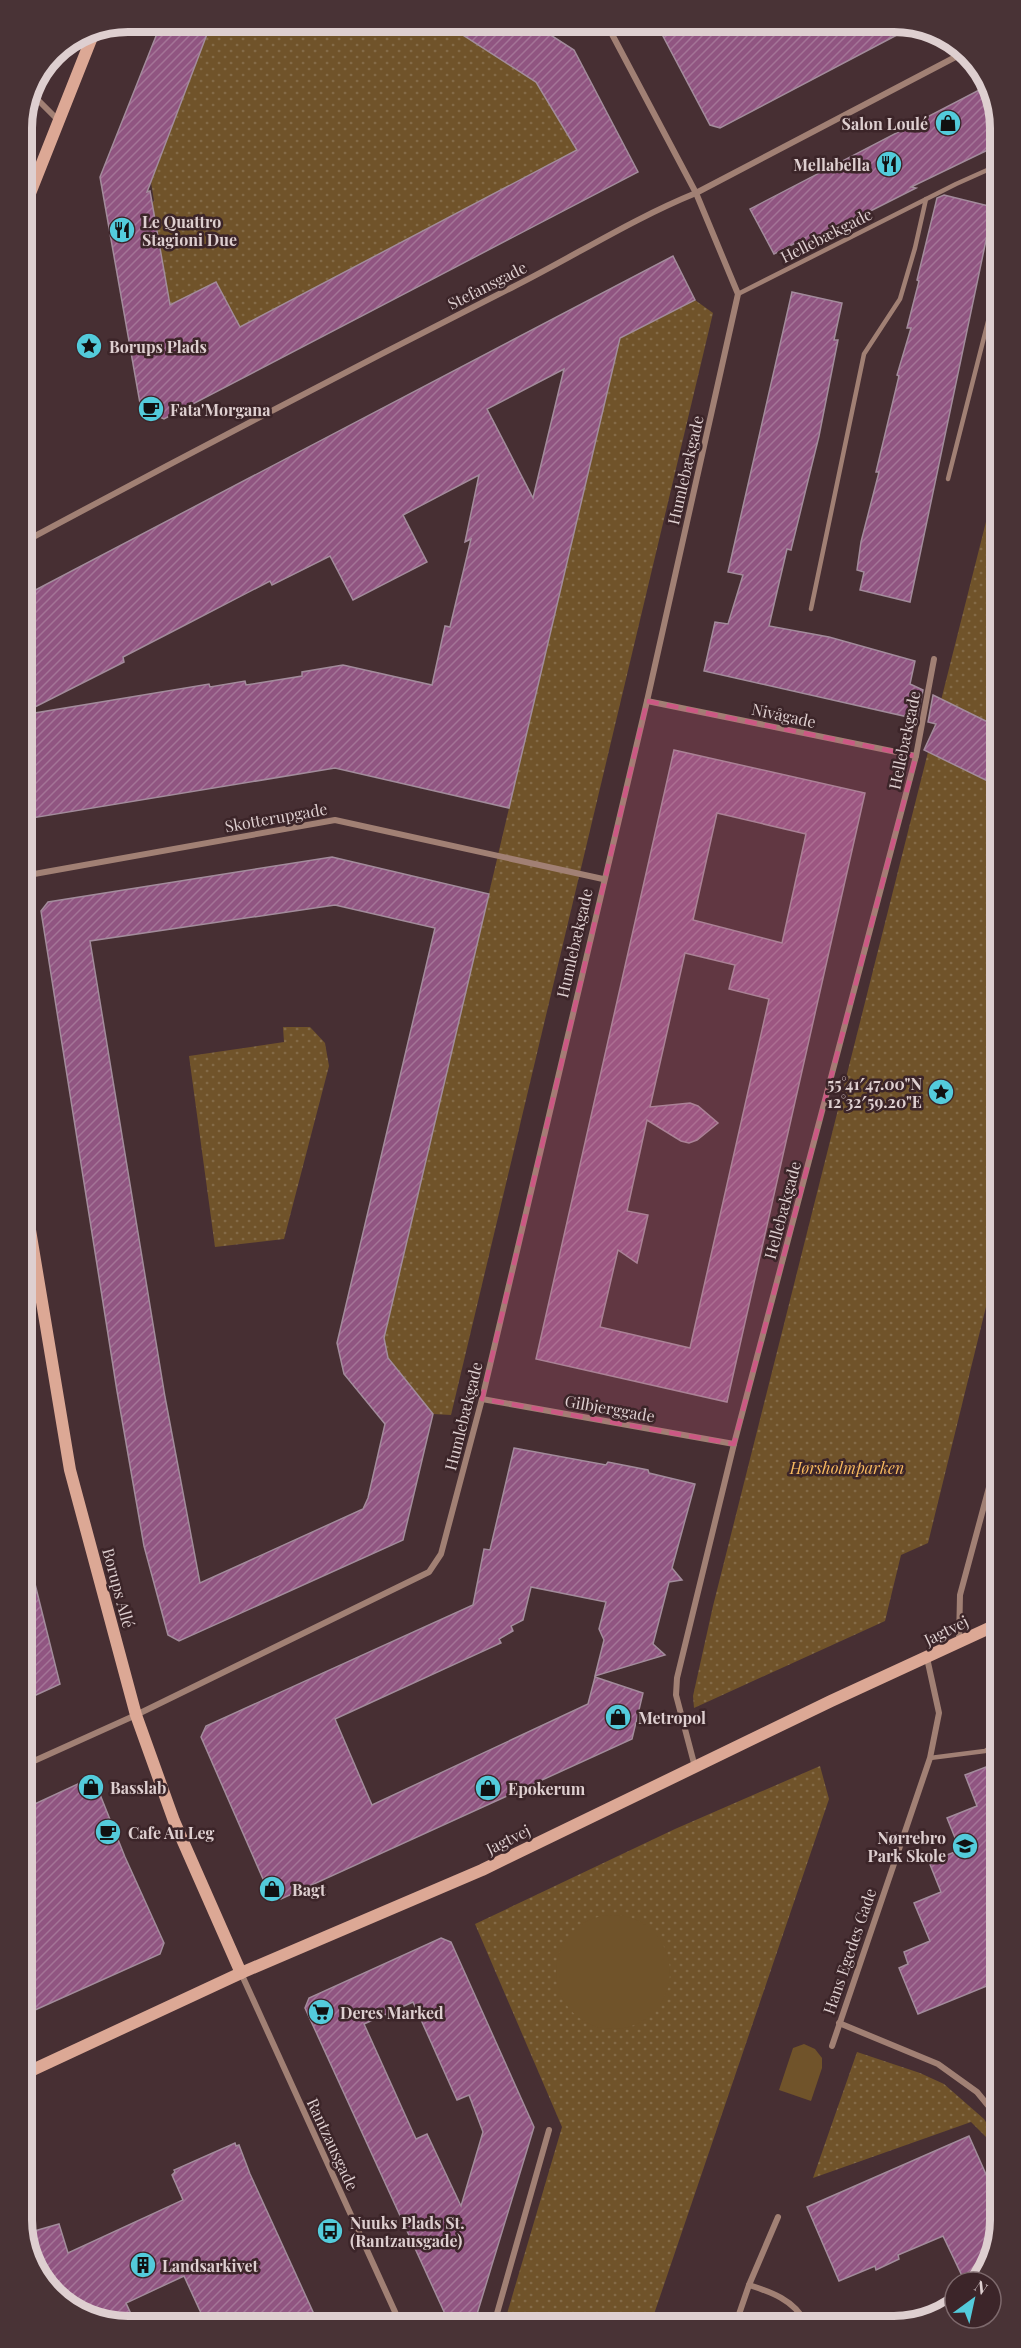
<svg xmlns="http://www.w3.org/2000/svg" width="1021" height="2348" viewBox="0 0 1021 2348" font-family="'Playfair Display',serif">
<style>
.grass{fill:url(#grass-dots)}
.pitch{fill:#70532a}
.building{fill:url(#building-hatch);stroke:#a38c9c;stroke-width:1.5;fill-rule:evenodd}
.lines{fill:none;stroke-linecap:round;stroke-linejoin:round}
.lane{stroke:#a18074;stroke-width:4.5}
.street{stroke:#a18074;stroke-width:6}
.secondary{stroke:#dca895;stroke-width:12}
.marked{fill:#cc5884;fill-opacity:0.2;stroke:#cc5884;stroke-width:4.5;stroke-dasharray:12 8;stroke-linejoin:round}
.labels{text-anchor:middle;dominant-baseline:central;stroke-width:5;stroke-linejoin:round;paint-order:stroke}
.poi-label{font-size:16px;font-weight:bold;fill:#decfd0;stroke:#3c2529;text-anchor:start}
.street-label{font-size:16px;fill:#decfd0;stroke:#3c2529}
.park-label{font-size:16px;font-style:italic;fill:#f9ba60;stroke:#3c2529}
.rim{fill:none;stroke:#decfd0;stroke-width:8}
</style>
<defs>
<pattern id="grass-dots" width="8" height="8" patternUnits="userSpaceOnUse" patternTransform="scale(1.5)"><rect width="8" height="8" fill="#70532a"/><path d="M2 2h.1M6 6h.1" fill="none" stroke="#846b48" stroke-width="1.8" stroke-linecap="round"/></pattern>
<pattern id="building-hatch" width="6" height="6" patternUnits="userSpaceOnUse" patternTransform="scale(1.5)"><rect width="6" height="6" fill="#905581"/><path d="M-1 1l2-2M0 6l6-6M5 7l2-2" fill="none" stroke="#a47497"/></pattern>
</defs>
<rect width="100%" height="100%" fill="#472f33"/>
<g class="grass">
<polygon points="212,21 442,21 536,82 577,150 232,331 178,351 152,203 154,201 151,182"/>
<polygon points="695,300 713,313 451,1415 433,1414 388,1358 384,1338 620,338"/>
<polygon points="995,486 997,1262 928,1543 901,1555 885,1621 694,1708 693,1696 713,1606"/>
<polygon points="283,1027 310,1027 325,1043 329,1066 284,1239 215,1247 189,1056 284,1042"/>
<polygon points="820,1766 829,1799 651,2323 504,2324 562,2127 475,1924 675,1829"/>
<polygon points="857,2052 920,2073 944,2084 984,2119 1000,2145 1000,2161 989,2140 971,2122 813,2178"/>
</g>
<g class="pitch">
<circle cx="613" cy="1972" r="57"/>
<polygon points="804,2044 815,2049 822,2058 822,2068 811,2101 779,2090 793,2048"/>
</g>
<g class="building">
<polygon points="162,21 212,21 147,192 150,191 170,305 216,282 240,327 577,150 536,82 441,21 529,21 574,50 638,172 164,419 141,409 100,177"/>
<polygon points="655,21 901,21 914,26 720,128 710,125"/>
<polygon points="983,88 994,111 994,147 911,187 916,188 803,245 805,238 774,254 750,209"/>
<polygon points="944,195 993,207 910,602 860,590 864,572 857,570 861,542 879,472 876,472 899,376 897,375 911,328 907,328 919,281 917,280 937,198"/>
<path d="M 673,256 L 695,300 L 620,338 L 509,808 L 335,768 L 26,819 L 23,802 L 23,715 L 209,684 L 210,687 L 245,681 L 246,685 L 302,676 L 302,672 L 343,665 L 432,685 L 445,626 L 450,627 L 471,539 L 465,542 L 479,475 L 403,515 L 427,562 L 353,600 L 330,556 L 272,585 L 270,581 L 185,625 L 123,657 L 124,662 L 23,713 L 22,597 ZM 564,369 L 533,498 L 487,409 Z"/>
<polygon points="792,292 842,303 834,340 838,340 819,436 791,550 787,549 769,626 829,637 915,661 910,684 923,690 917,719 704,671 715,622 728,624 743,575 728,572"/>
<polygon points="933,695 996,726 996,785 924,750 936,724 928,722"/>
<path d="M 674,750 L 865,793 L 727,1402 L 536,1359 ZM 717,813 L 806,834 L 782,943 L 693,920 ZM 685,953 L 735,965 L 729,989 L 769,999 L 690,1348 L 600,1327 L 618,1250 L 637,1263 L 648,1215 L 627,1211 L 647,1120 L 681,1141 L 689,1143 L 697,1140 L 718,1123 L 698,1106 L 690,1103 L 650,1107 Z"/>
<path d="M 332,857 L 489,894 L 384,1338 L 388,1358 L 433,1414 L 403,1540 L 179,1641 L 168,1635 L 144,1546 L 117,1391 L 41,911 L 48,902 ZM 335,905 L 435,928 L 337,1343 L 344,1374 L 385,1424 L 368,1498 L 363,1509 L 200,1583 L 165,1397 L 90,941 Z"/>
<polygon points="514,1448 606,1465 608,1462 648,1470 649,1473 695,1484 672,1568 682,1580 669,1582 653,1644 665,1655 595,1676 604,1640 599,1629 606,1602 531,1587 523,1620 511,1626 513,1631 499,1639 501,1643 335,1719 372,1805 588,1704 595,1677 643,1693 632,1739 281,1899 270,1895 201,1737 206,1726 473,1605 484,1549 490,1550"/>
<polygon points="34,1580 60,1684 25,1700 25,1582"/>
<polygon points="999,1762 999,1981 918,2014 899,1968 908,1964 904,1952 930,1941 914,1903 941,1892 929,1862 960,1850 947,1818 977,1806 965,1775"/>
<polygon points="93,1777 125,1857 164,1943 160,1954 26,2014 26,1808"/>
<path d="M 441,1938 L 451,1942 L 534,2127 L 477,2314 L 446,2316 L 305,2008 L 309,1998 ZM 413,2002 L 457,2100 L 469,2095 L 483,2132 L 461,2206 L 427,2134 L 416,2139 L 364,2024 Z"/>
<polygon points="969,2136 1000,2206 1000,2221 982,2280 979,2282 965,2282 943,2236 898,2255 899,2259 876,2270 875,2266 839,2281 807,2207"/>
<polygon points="235,2143 236,2146 239,2145 250,2174 319,2325 207,2326 184,2276 126,2303 137,2327 120,2327 62,2305 27,2255 27,2233 59,2224 68,2253 183,2200 172,2175 175,2172 174,2170"/>
</g>
<g class="lines">
<g class="lane">
<polyline points="738,294 956,184 994,167"/>
<polyline points="948,479 995,294"/>
<polyline points="811,609 864,354 900,299 915,248 926,199"/>
<polyline points="930,1758 985,1751 999,1741"/>
</g>
<g class="street">
<polyline points="33,95 58,120"/>
<path d="M 22,543 C 184,456 347,371 511,288 C 573,257 632,219 696,193 L 965,52"/>
<polyline points="647,701 916,756"/>
<polyline points="23,876 335,820 603,879"/>
<polyline points="482,1399 734,1444"/>
<polyline points="959,1641 960,1595 998,1454"/>
<polyline points="25,1765 136,1715 429,1572 441,1554 482,1399 647,701 738,294 696,193 605,21"/>
<polyline points="695,1767 676,1695 677,1678 734,1444 916,756 934,659"/>
<polyline points="241,1973 401,2325"/>
<polyline points="839,2023 938,2064 977,2092 1000,2120"/>
<polyline points="832,2046 930,1758 939,1713 927,1658"/>
<path d="M 749,2285 C 771,2292 794,2300 805,2322"/>
<polyline points="736,2323 749,2285 778,2217"/>
<polyline points="494,2324 549,2130"/>
</g>
<g class="secondary">
<polyline points="21,216 96,27"/>
<polyline points="24,1194 70,1470 136,1715 174,1821 241,1973"/>
<polyline points="26,2073 241,1973 482,1870 831,1701 998,1624"/>
</g>
</g>
<path class="marked" d="M 647,701 L 916,756 L 734,1444 L 482,1399 Z"/>
<defs>
<g id="shop-disc" transform="scale(1.35)"><circle r="9.5" fill="#53cbdb" stroke="#3c2529"/><path d="M-5-2.5h2.3a2.7 3.5 0 0 1 5.4 0H5L5.5 6h-11ZM-1.5-2.5h3a1.5 2.3 0 0 0-3 0Z" fill="#111"/></g>
<g id="restaurant-disc" transform="scale(1.35)"><circle r="9.5" fill="#53cbdb" stroke="#3c2529"/><path d="M-5-6h1v4h1v-4h1v4h1v-4h1v5L-1.5 .5V6h-2V.5L-5-1ZM5-6V6H3V1.5H1.5Q1.5-4 5-6Z" fill="#111"/></g>
<g id="sight-disc" transform="scale(1.35)"><circle r="9.5" fill="#53cbdb" stroke="#3c2529"/><path d="M0-6L1.8-2.2L6-1.7L2.9 1.2L3.7 5.4L0 3.3L-3.7 5.4L-2.9 1.2L-6-1.7L-1.8-2.2Z" fill="#111"/></g>
<g id="cafe-disc" transform="scale(1.35)"><circle r="9.5" fill="#53cbdb" stroke="#3c2529"/><path d="M-5.5-4.5H6V0H3Q3 3.5 0 3.5H-2.5Q-5.5 3.5-5.5 0ZM3-3.2v2h1.7v-2ZM-6 4.5H4V6H-6Z" fill="#111"/></g>
<g id="school-disc" transform="scale(1.35)"><circle r="9.5" fill="#53cbdb" stroke="#3c2529"/><path d="M0-5L7-2L0 1L-7-2ZM-4 1L0 2.5L4 1V4Q0 6-4 4Z" fill="#111"/></g>
<g id="supermarket-disc" transform="scale(1.35)"><circle r="9.5" fill="#53cbdb" stroke="#3c2529"/><path d="M-6-5.5h2.5l.6 2H6L4.5 2H-2.5L-4.4-4H-6ZM-1.5 3.2a1.3 1.3 0 1 0 .1 0ZM3 3.2a1.3 1.3 0 1 0 .1 0Z" fill="#111"/></g>
<g id="bus-disc" transform="scale(1.35)"><circle r="9.5" fill="#53cbdb" stroke="#3c2529"/><path d="M-5-6H5V4H4V6H2V4H-2V6H-4V4H-5ZM-3.5-4V0h7V-4ZM-3.5 1.2v1.5H-2V1.2ZM2 1.2v1.5H3.5V1.2Z" fill="#111"/></g>
<g id="building-disc" transform="scale(1.35)"><circle r="9.5" fill="#53cbdb" stroke="#3c2529"/><path d="M-4-6H4V6H1V3H-1V6H-4ZM-2.5-4.3h1.7v1.8h-1.7ZM.8-4.3h1.7v1.8H.8ZM-2.5-1h1.7V.8h-1.7ZM.8-1h1.7V.8H.8Z" fill="#111"/></g>
</defs>
<g fill-rule="evenodd">
<use href="#shop-disc" x="948" y="123"/>
<use href="#restaurant-disc" x="889" y="164"/>
<use href="#restaurant-disc" x="122" y="230"/>
<use href="#sight-disc" x="89" y="346"/>
<use href="#cafe-disc" x="151" y="409"/>
<use href="#sight-disc" x="941" y="1092"/>
<use href="#shop-disc" x="618" y="1717"/>
<use href="#shop-disc" x="91" y="1787"/>
<use href="#shop-disc" x="488" y="1788"/>
<use href="#cafe-disc" x="108" y="1832"/>
<use href="#school-disc" x="965" y="1846"/>
<use href="#shop-disc" x="272" y="1889"/>
<use href="#supermarket-disc" x="321" y="2012"/>
<use href="#bus-disc" x="330" y="2231"/>
<use href="#building-disc" x="143" y="2265"/>
</g>
<g class="labels">
<g class="poi-label">
<text x="928" y="123" text-anchor="end">Salon Loulé</text>
<text x="870" y="164" text-anchor="end">Mellabella</text>
<text x="142" y="221">Le Quattro<tspan x="142" dy="18">Stagioni Due</tspan></text>
<text x="109" y="346">Borups Plads</text>
<text x="170" y="409">Fata'Morgana</text>
<text x="922" y="1083" text-anchor="end">55°41′47.00"N<tspan x="922" dy="18">12°32′59.20"E</tspan></text>
<text x="638" y="1717">Metropol</text>
<text x="110" y="1787">Basslab</text>
<text x="508" y="1788">Epokerum</text>
<text x="128" y="1832">Cafe Au Leg</text>
<text x="946" y="1837" text-anchor="end">Nørrebro<tspan x="946" dy="18">Park Skole</tspan></text>
<text x="292" y="1889">Bagt</text>
<text x="340" y="2012">Deres Marked</text>
<text x="350" y="2222">Nuuks Plads St.<tspan x="350" dy="18">(Rantzausgade)</tspan></text>
<text x="162" y="2265">Landsarkivet</text>
</g>
<g class="street-label">
<text transform="translate(826 235) rotate(-27)">Hellebækgade</text>
<text transform="translate(487 285) rotate(-27)">Stefansgade</text>
<text transform="translate(685 470) rotate(-77)">Humlebækgade</text>
<text transform="translate(784 715) rotate(12)">Nivågade</text>
<text transform="translate(904 740) rotate(-78)">Hellebækgade</text>
<text transform="translate(276 817) rotate(-10)">Skotterupgade</text>
<text transform="translate(574 943) rotate(-77)">Humlebækgade</text>
<text transform="translate(782 1210) rotate(-75)">Hellebækgade</text>
<text transform="translate(610 1408) rotate(10)">Gilbjerggade</text>
<text transform="translate(463 1416) rotate(-76)">Humlebækgade</text>
<text transform="translate(119 1588) rotate(75)">Borups Allé</text>
<text transform="translate(946 1630) rotate(-26)">Jagtvej</text>
<text transform="translate(508 1839) rotate(-26)">Jagtvej</text>
<text transform="translate(849 1951) rotate(-71)">Hans Egedes Gade</text>
<text transform="translate(333 2144) rotate(65)">Rantzausgade</text>
</g>
<g class="park-label">
<text x="847" y="1467">Hørsholmparken</text>
</g>
</g>
<path d="M0 0H1021V2348H0ZM128 32H894A96 96 0 0 1 990 128V2220A96 96 0 0 1 894 2316H128A96 96 0 0 1 32 2220V128A96 96 0 0 1 128 32Z" fill="#493336" fill-rule="evenodd"/>
<path class="rim" d="M128 32H894A96 96 0 0 1 990 128V2220A96 96 0 0 1 894 2316H128A96 96 0 0 1 32 2220V128A96 96 0 0 1 128 32Z"/>
<g transform="translate(973 2300) rotate(33)"><circle r="28" fill="#3c2529" stroke="#7d696c" stroke-width="1.5"/>
<path d="M0-4.5L10 22L0 15L-10 22Z" fill="#53cbdb"/>
<text y="-9" font-size="16" font-weight="bold" text-anchor="middle" fill="#decfd0">N</text>
</g>
</svg>
